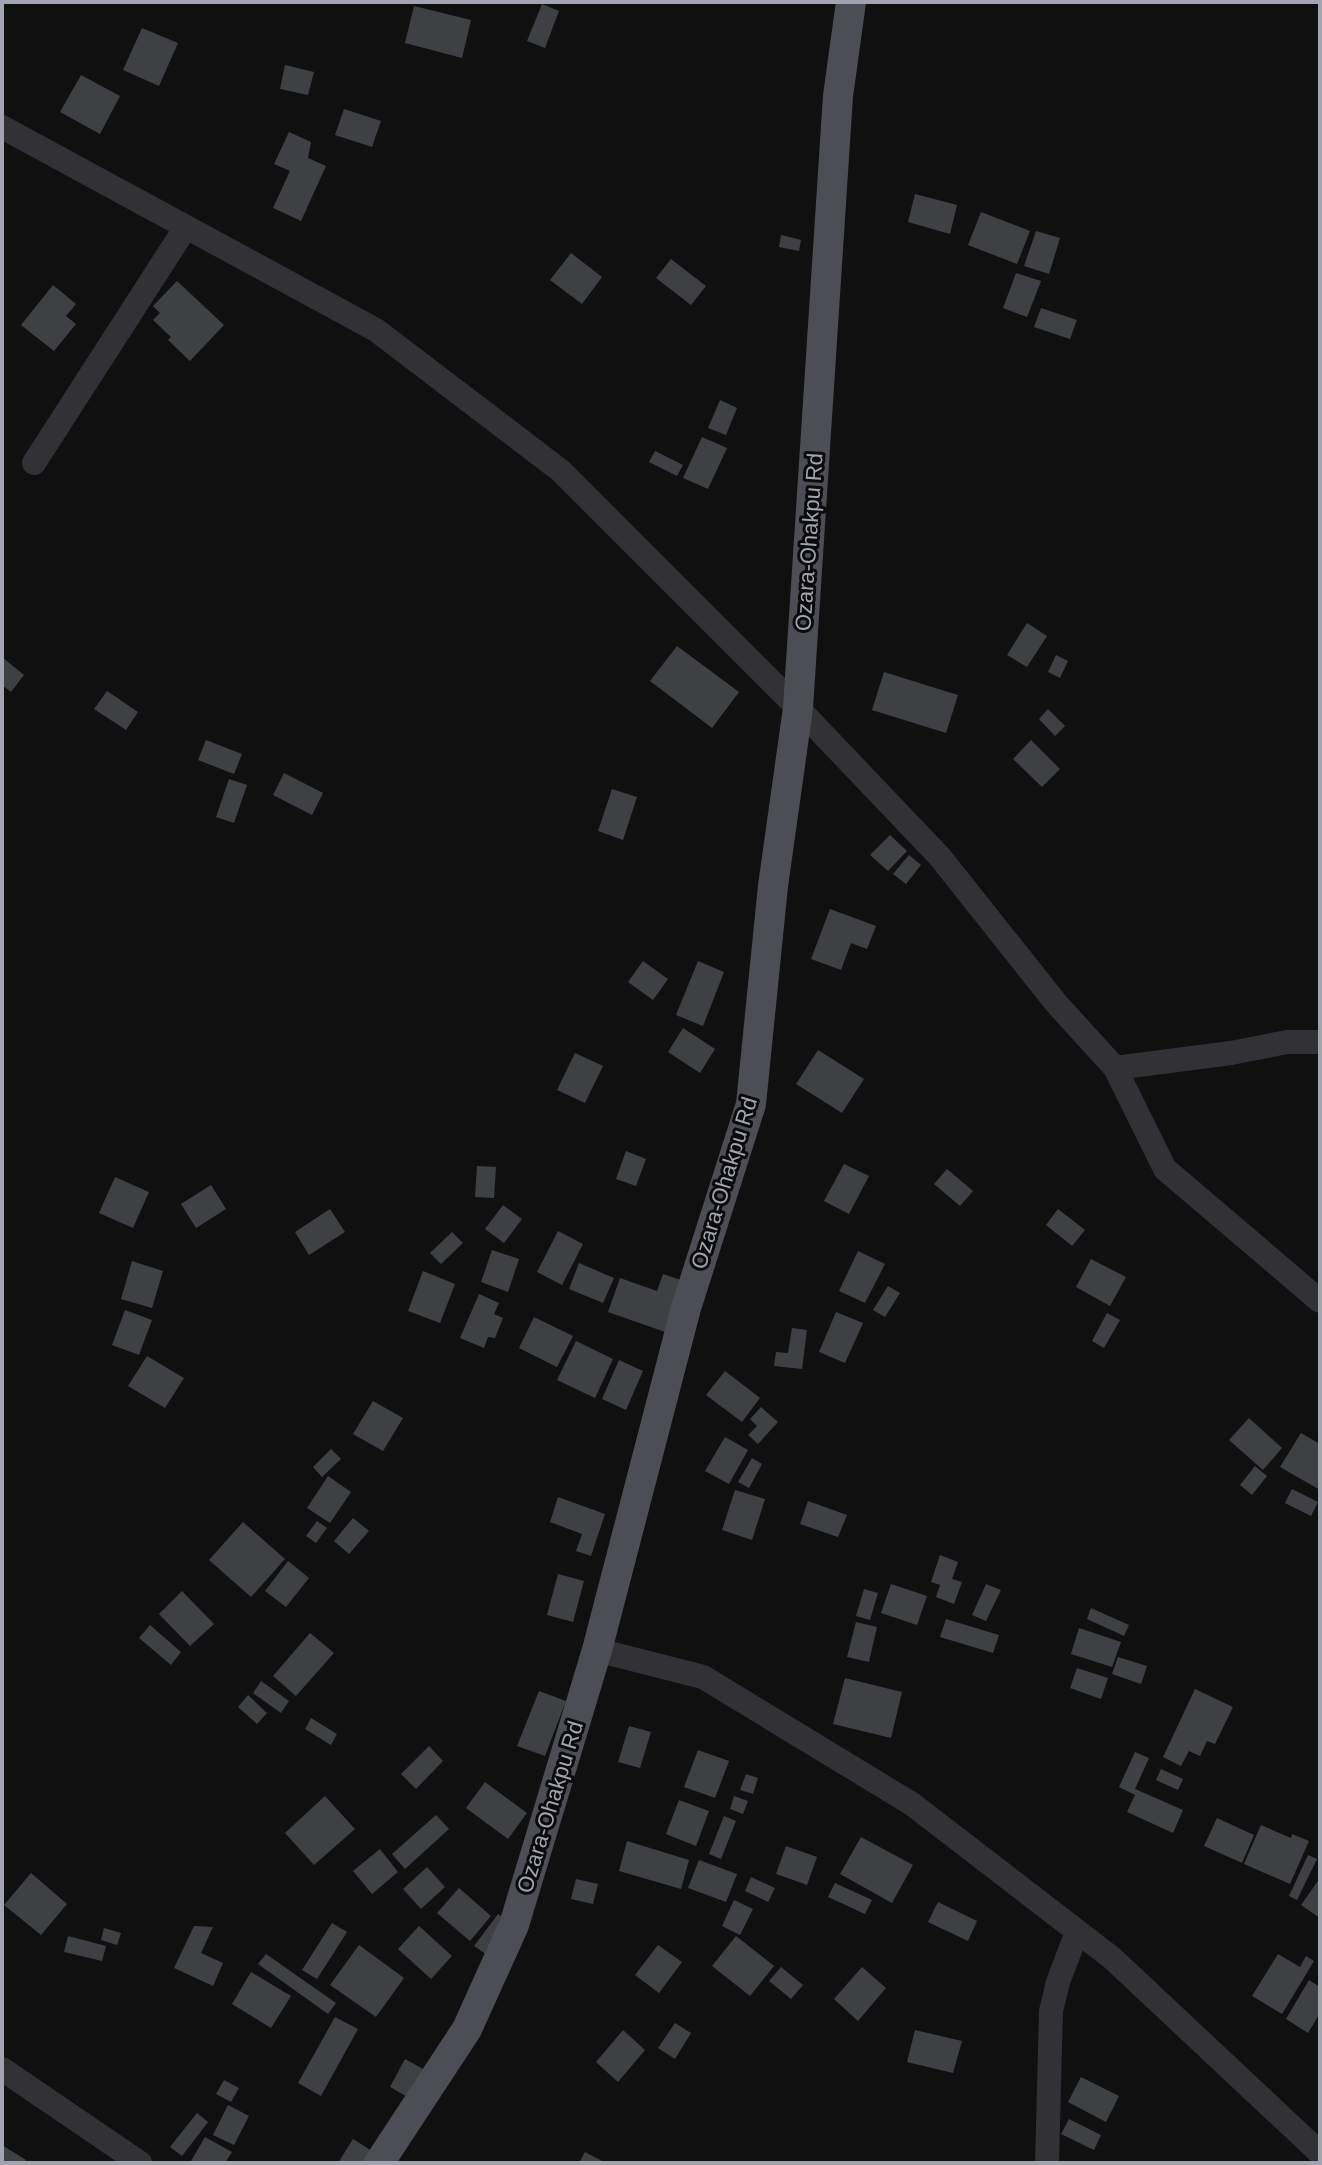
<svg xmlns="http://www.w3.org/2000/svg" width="1322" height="2165" viewBox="0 0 1322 2165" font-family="Arial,sans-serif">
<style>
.building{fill:#3f4044}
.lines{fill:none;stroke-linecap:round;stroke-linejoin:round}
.minor{stroke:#313136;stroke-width:24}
.major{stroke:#4d4e55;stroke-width:30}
.labels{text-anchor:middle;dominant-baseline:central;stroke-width:6;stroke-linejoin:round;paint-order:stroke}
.street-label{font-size:22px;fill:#a2a5b1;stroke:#0b0b0c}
</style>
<rect width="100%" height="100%" fill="#101011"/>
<g class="building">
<polygon points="542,4 559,11 545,48 527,41"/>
<polygon points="414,6 471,20 462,58 405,43"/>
<polygon points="142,28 178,43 159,86 123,70"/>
<polygon points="285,65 314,72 308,95 280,89"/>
<polygon points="81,75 120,96 100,134 60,112"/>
<polygon points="344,109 381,121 372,147 335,135"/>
<polygon points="289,132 311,142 308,158 326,166 301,221 273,208 290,171 274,164"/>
<polygon points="915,194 957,205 950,234 908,222"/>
<polygon points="981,212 1030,231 1017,264 968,245"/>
<polygon points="1036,231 1060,238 1049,274 1024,266"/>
<polygon points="781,235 801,240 799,251 779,247"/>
<polygon points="571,253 602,277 582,304 550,280"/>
<polygon points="671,259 706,286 691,305 656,278"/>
<polygon points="1016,273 1041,281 1027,317 1003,308"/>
<polygon points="177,281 224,325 190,361 168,340 171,337 153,320 160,313 153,306"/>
<polygon points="53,285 76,304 66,316 76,324 54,351 21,325"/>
<polygon points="1041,308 1077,320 1070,339 1034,327"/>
<polygon points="720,400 737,408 726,435 708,428"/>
<polygon points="702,437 727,448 708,489 683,478"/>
<polygon points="655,451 683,465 677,476 649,462"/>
<polygon points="1027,623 1047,636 1027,667 1007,655"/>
<polygon points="677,646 739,692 712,728 650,681"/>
<polygon points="1056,655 1068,661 1060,678 1048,672"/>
<polygon points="2,657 24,675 11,692 2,685"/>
<polygon points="884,672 958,695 946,733 872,710"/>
<polygon points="107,691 138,712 126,730 94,709"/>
<polygon points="1048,709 1065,726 1055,736 1039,719"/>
<polygon points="206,740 242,754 234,774 198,760"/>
<polygon points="1031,740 1060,769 1042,787 1013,759"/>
<polygon points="284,773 323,793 312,815 273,795"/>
<polygon points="229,779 247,785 234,823 216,817"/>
<polygon points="612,789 637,797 623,840 598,831"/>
<polygon points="890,835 907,851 888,871 870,855"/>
<polygon points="909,855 921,865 906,884 893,874"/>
<polygon points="830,909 876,926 867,949 851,943 841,970 811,959"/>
<polygon points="643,961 668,979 653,1000 628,982"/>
<polygon points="698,961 724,972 703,1026 676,1015"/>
<polygon points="683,1028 715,1049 700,1073 668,1052"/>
<polygon points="818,1050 864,1079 842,1113 796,1084"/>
<polygon points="575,1053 603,1066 585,1103 557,1090"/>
<polygon points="626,1151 646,1159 636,1186 616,1179"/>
<polygon points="844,1164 869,1176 849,1214 824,1201"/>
<polygon points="477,1166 496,1167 494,1198 475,1197"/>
<polygon points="947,1169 973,1191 960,1206 934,1184"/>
<polygon points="115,1177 149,1192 133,1228 99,1213"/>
<polygon points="211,1185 226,1209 196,1228 181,1204"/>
<polygon points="503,1205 522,1219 504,1243 485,1229"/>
<polygon points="330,1209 345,1232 309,1255 295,1232"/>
<polygon points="1058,1209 1085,1230 1072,1246 1046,1225"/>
<polygon points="558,1231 583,1244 562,1285 537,1272"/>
<polygon points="452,1232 463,1243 441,1264 430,1253"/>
<polygon points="492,1250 519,1259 508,1292 481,1282"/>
<polygon points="858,1251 885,1264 865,1303 839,1291"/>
<polygon points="1091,1259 1126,1277 1110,1306 1076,1287"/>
<polygon points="132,1261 163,1271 152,1308 121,1299"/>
<polygon points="579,1263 614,1278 603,1303 569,1289"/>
<polygon points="423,1271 455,1284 440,1323 408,1311"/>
<polygon points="663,1274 687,1282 668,1333 608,1312 620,1278 657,1291"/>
<polygon points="888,1286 900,1293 885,1317 873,1310"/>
<polygon points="479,1294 499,1303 494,1314 503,1318 495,1338 488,1337 484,1348 460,1338"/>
<polygon points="125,1310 152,1320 139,1355 112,1345"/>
<polygon points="836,1312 863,1323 845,1363 819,1352"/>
<polygon points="1107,1313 1120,1320 1104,1348 1092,1341"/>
<polygon points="534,1317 573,1336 557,1367 519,1348"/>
<polygon points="792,1328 807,1330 802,1369 774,1366 776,1352 788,1353"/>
<polygon points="576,1341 613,1359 595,1398 557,1380"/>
<polygon points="147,1356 184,1378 165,1408 128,1386"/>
<polygon points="619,1360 643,1371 626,1410 602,1399"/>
<polygon points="725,1371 760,1398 742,1422 706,1395"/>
<polygon points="373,1401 403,1418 383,1451 353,1434"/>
<polygon points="761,1407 778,1422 758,1444 748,1435 757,1426 750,1419"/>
<polygon points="1249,1418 1282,1448 1263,1470 1229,1440"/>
<polygon points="1301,1433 1320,1444 1320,1490 1280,1467"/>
<polygon points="725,1437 748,1450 729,1484 705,1471"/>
<polygon points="331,1449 341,1459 322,1477 313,1467"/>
<polygon points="752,1458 762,1464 749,1488 738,1482"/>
<polygon points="1255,1466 1267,1476 1252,1495 1240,1485"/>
<polygon points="328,1476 351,1492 330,1523 307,1508"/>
<polygon points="1292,1489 1318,1502 1311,1516 1285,1503"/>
<polygon points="735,1490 765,1499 752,1540 722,1530"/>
<polygon points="558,1497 605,1514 591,1556 576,1551 582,1534 550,1522"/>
<polygon points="808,1501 847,1515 838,1537 800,1524"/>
<polygon points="353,1518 369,1531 349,1554 334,1541"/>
<polygon points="317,1521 327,1528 316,1543 306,1536"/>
<polygon points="243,1522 285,1559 251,1597 209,1560"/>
<polygon points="940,1555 958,1562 952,1579 962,1582 954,1604 936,1597 940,1585 931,1582"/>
<polygon points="288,1561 309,1578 286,1607 265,1591"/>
<polygon points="558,1574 584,1581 573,1622 547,1615"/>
<polygon points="891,1584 927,1596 917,1625 881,1613"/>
<polygon points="986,1584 1001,1590 986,1621 972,1615"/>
<polygon points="864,1589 878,1593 870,1620 856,1616"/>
<polygon points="182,1591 214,1624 190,1646 159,1614"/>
<polygon points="1091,1608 1129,1625 1124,1636 1087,1619"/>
<polygon points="946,1619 999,1635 993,1653 940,1637"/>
<polygon points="856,1622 877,1627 869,1662 847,1657"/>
<polygon points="150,1625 181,1652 171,1665 139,1638"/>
<polygon points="1079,1628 1121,1642 1112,1667 1071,1654"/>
<polygon points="310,1633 334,1653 296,1696 273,1676"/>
<polygon points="1118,1657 1147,1666 1141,1684 1112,1674"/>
<polygon points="1077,1668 1108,1678 1101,1699 1070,1688"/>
<polygon points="845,1678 902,1692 891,1738 833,1724"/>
<polygon points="261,1681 289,1701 281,1713 253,1693"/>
<polygon points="1195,1689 1233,1707 1215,1744 1207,1741 1200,1756 1189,1751 1181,1766 1163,1757"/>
<polygon points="539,1691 566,1701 545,1756 517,1746"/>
<polygon points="248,1695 267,1713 257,1724 238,1707"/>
<polygon points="311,1718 337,1734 331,1745 305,1729"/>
<polygon points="629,1726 651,1732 640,1768 618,1762"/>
<polygon points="429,1746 443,1761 416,1789 401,1774"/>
<polygon points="698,1750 729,1761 715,1798 684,1787"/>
<polygon points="1135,1752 1149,1758 1135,1789 1183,1810 1173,1833 1127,1812 1135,1795 1119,1787"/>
<polygon points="1161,1769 1183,1779 1178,1790 1156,1780"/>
<polygon points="746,1774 758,1778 753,1794 740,1790"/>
<polygon points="485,1782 527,1813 508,1839 466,1808"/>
<polygon points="325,1796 355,1829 314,1865 285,1833"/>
<polygon points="734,1796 748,1801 743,1814 730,1809"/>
<polygon points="679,1800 709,1811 696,1846 666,1834"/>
<polygon points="436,1815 449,1829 405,1869 392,1854"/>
<polygon points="724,1816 736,1821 721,1859 709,1854"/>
<polygon points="1217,1818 1254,1835 1242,1863 1204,1846"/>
<polygon points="1261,1825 1291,1838 1292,1834 1309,1841 1290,1884 1244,1864"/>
<polygon points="861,1837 913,1865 892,1903 840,1874"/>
<polygon points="627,1841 689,1860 681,1889 619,1871"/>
<polygon points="786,1846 817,1857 807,1885 776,1874"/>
<polygon points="380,1849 398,1872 372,1894 353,1871"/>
<polygon points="1308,1855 1317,1859 1297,1900 1289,1896"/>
<polygon points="699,1860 737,1874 726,1902 688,1888"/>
<polygon points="427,1867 445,1887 421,1909 403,1889"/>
<polygon points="31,1873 67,1904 41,1935 4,1905"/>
<polygon points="751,1877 775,1888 768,1902 745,1891"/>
<polygon points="1320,1878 1320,1918 1301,1905"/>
<polygon points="576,1879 598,1884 593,1904 571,1899"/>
<polygon points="835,1883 872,1900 865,1914 828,1897"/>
<polygon points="459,1888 491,1916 470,1941 437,1913"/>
<polygon points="734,1900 753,1909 740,1935 722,1926"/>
<polygon points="938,1902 977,1921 968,1941 928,1922"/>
<polygon points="498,1914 514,1925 490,1957 474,1946"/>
<polygon points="332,1923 347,1932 317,1979 302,1970"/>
<polygon points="194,1926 213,1927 201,1953 223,1963 213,1986 174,1968"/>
<polygon points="419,1926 452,1956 431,1979 398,1949"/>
<polygon points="104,1928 121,1933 117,1945 101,1940"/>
<polygon points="68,1936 106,1946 102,1961 64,1952"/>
<polygon points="736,1936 774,1966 750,1996 712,1966"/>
<polygon points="359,1945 404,1978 376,2017 330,1985"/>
<polygon points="658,1945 682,1962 659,1993 635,1975"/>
<polygon points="266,1954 336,2003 328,2014 258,1964"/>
<polygon points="1278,1954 1300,1967 1306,1956 1314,1961 1282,2014 1252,1996"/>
<polygon points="781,1967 803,1985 791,1999 769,1981"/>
<polygon points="862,1967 886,1988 858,2021 834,1999"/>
<polygon points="251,1972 291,1996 271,2028 232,2004"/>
<polygon points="1309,1980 1320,1987 1320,2013 1308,2033 1286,2019"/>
<polygon points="335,2017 358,2029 321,2096 298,2083"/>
<polygon points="675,2023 691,2033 675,2059 658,2048"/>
<polygon points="623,2030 645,2050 618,2082 596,2062"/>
<polygon points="915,2030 962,2041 953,2073 907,2062"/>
<polygon points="405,2059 427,2071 411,2099 390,2087"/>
<polygon points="1081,2077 1119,2096 1106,2122 1068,2102"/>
<polygon points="224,2080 239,2088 231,2102 216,2094"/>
<polygon points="228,2105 249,2116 234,2145 213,2135"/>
<polygon points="197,2113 208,2122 182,2156 170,2147"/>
<polygon points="1069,2119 1101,2135 1094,2150 1061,2134"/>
<polygon points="205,2137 232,2152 225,2163 190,2163"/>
<polygon points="353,2139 375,2153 369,2163 338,2163"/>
<polygon points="2,2145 26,2160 24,2163 2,2163"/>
<polygon points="585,2152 606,2163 579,2163"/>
</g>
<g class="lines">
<g class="minor">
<polyline points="2,127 376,330 561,471 798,708 940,857 1056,1003 1115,1068 1165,1169 1320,1301"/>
<polyline points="34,463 186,227"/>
<polyline points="1115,1068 1231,1053 1287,1042 1320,1042"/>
<polyline points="597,1650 703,1677 912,1804 1112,1958 1320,2153"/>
<polyline points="2,2069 140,2163"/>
<polyline points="1047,2163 1051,2011 1058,1982 1077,1932"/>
</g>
<polyline class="major" points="379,2163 467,2029 514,1925 597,1650 686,1308 751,1104 773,886 798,708 838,96 851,2"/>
</g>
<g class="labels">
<g class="street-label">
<text transform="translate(809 542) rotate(-86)">Ozara-Ohakpu Rd</text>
<text transform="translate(724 1183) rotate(-73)">Ozara-Ohakpu Rd</text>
<text transform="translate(550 1807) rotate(-73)">Ozara-Ohakpu Rd</text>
</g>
</g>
<rect width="1322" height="2165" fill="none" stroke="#a2a5b1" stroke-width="8"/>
</svg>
